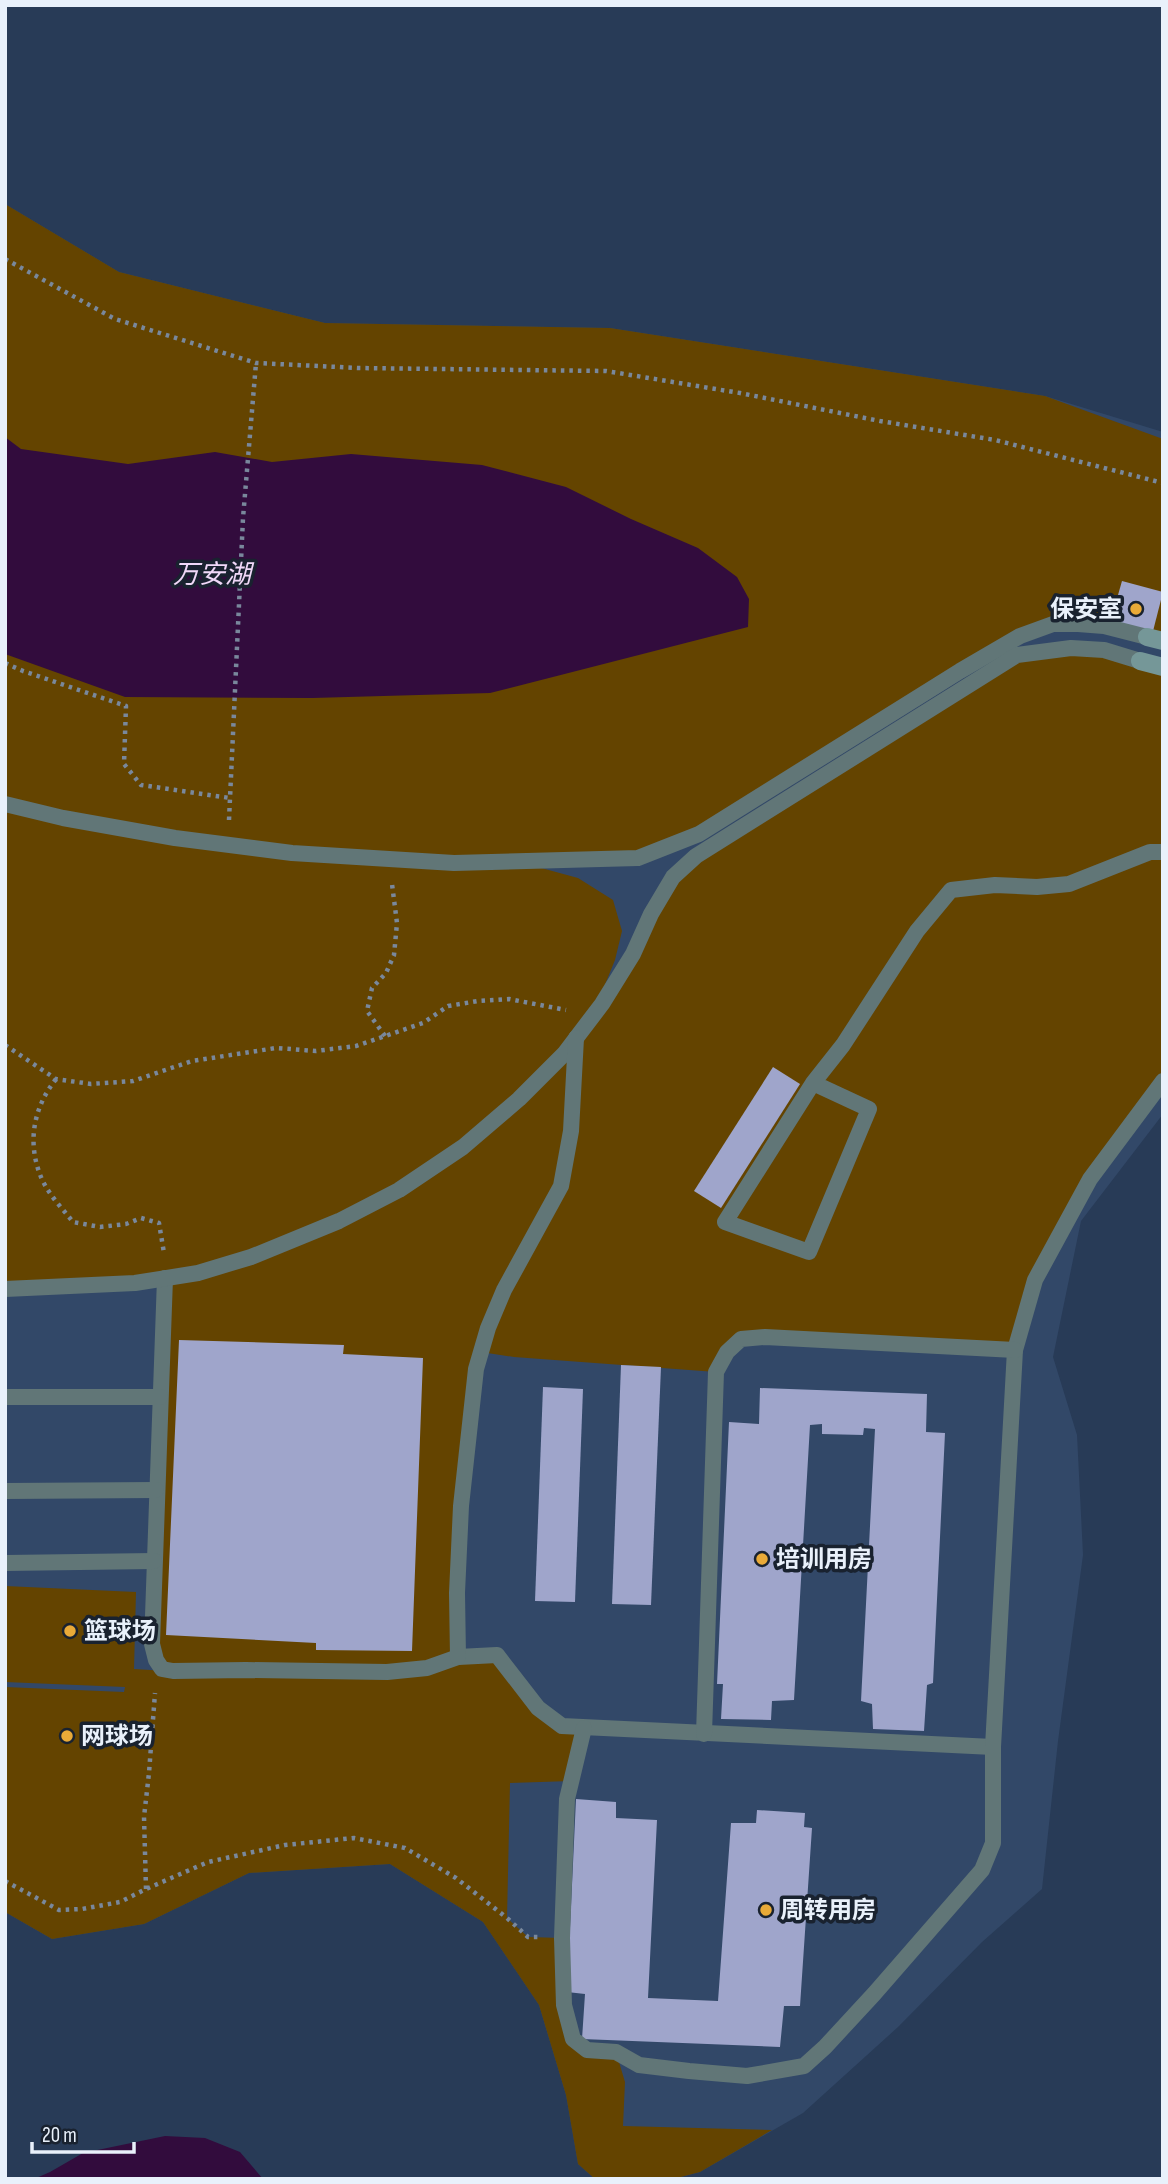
<svg xmlns="http://www.w3.org/2000/svg" width="1168" height="2184" viewBox="0 0 1168 2184" font-family="'Sofia Sans Condensed','Noto Sans SC',sans-serif">
<style>
.built{fill:#324868}
.green{fill:#644400}
.water{fill:#320c3d}
.building{fill:#9fa5cb}
.lines{fill:none;stroke-linecap:round;stroke-linejoin:round}
.path{stroke:#79889c;stroke-width:4.5;stroke-dasharray:3.5 5;stroke-linecap:butt}
.lane{stroke:#617677;stroke-width:16}
.secondary{stroke:#759798;stroke-width:18}
.poi-dot{fill:#e9aa38;stroke:#19222f;stroke-width:2.5}
.labels{text-anchor:middle;dominant-baseline:central;stroke-width:7;stroke-linejoin:round;paint-order:stroke}
.poi-label{font-size:24px;font-weight:bold;fill:#e9f1fb;stroke:#19222f;text-anchor:start}
.water-label{font-size:26px;font-style:italic;fill:#f0d8f8;stroke:#19222f}
</style>
<rect width="100%" height="100%" fill="#283b57"/>
<polygon class="built" points="5,204 119,272 325,323 610,328 1045,396 1163,432 1163,1114 1081,1221 1053,1357 1077,1435 1083,1555 1058,1741 1042,1889 982,1942 898,2027 803,2113 700,2172 673,2179 595,2179 578,2164 566,2095 539,2005 483,1922 390,1864 249,1873 144,1924 52,1939 5,1912"/>
<polygon class="green" points="5,204 119,272 325,323 610,328 1045,396 1163,439 1163,641 1053,624 699,834 638,858 523,863 578,878 613,900 622,931 615,960 593,1014 673,877 1017,655 1071,648 1163,667 1163,1081 1137,1115 1035,1280 1015,1350 741,1340 716,1372 514,1357 481,1352 476,1369 458,1657 497,1655 538,1708 584,1728 571,1781 510,1783 507,1918 528,1937 562,1938 573,2039 616,2052 625,2082 623,2126 772,2130 700,2172 673,2179 595,2179 578,2164 566,2095 539,2005 483,1922 390,1864 249,1873 144,1924 52,1939 5,1912 5,1687 124,1692 125,1687 5,1682 5,1586 136,1592 134,1669 167,1671 156,1660 165,1279 5,1289"/>
<g class="water">
<polygon points="5,437 21,449 128,464 215,452 272,462 351,454 482,465 566,487 631,519 698,548 737,577 749,599 748,627 490,693 312,698 125,697 5,654"/>
<polygon points="165,2136 205,2138 240,2152 263,2179 34,2179 50,2172 83,2153"/>
</g>
<g class="building">
<polygon points="1122,581 1163,592 1152,635 1110,623"/>
<polygon points="773,1067 800,1084 721,1208 694,1191"/>
<polygon points="179,1340 344,1345 343,1354 423,1358 412,1651 316,1650 316,1643 166,1635"/>
<polygon points="621,1365 661,1367 651,1605 612,1604"/>
<polygon points="543,1387 583,1389 575,1602 535,1601"/>
<polygon points="760,1388 927,1394 926,1432 945,1433 933,1683 927,1685 924,1731 873,1729 872,1704 861,1701 875,1429 864,1428 863,1435 822,1434 822,1424 810,1425 794,1700 772,1701 771,1720 721,1719 723,1684 717,1684 729,1422 759,1424"/>
<polygon points="576,1799 616,1802 616,1818 657,1820 648,1998 718,2001 731,1823 756,1823 757,1810 805,1813 804,1827 812,1828 800,2006 784,2006 780,2047 582,2039 585,1994 567,1992"/>
</g>
<g class="lines">
<g class="path">
<polyline points="5,259 115,319 256,363 358,368 606,371 740,393 880,421 995,440 1163,483"/>
<polyline points="5,663 23,671 126,706 124,764 141,785 230,798"/>
<polyline points="229,820 243,518 256,363"/>
<polyline points="385,1036 367,1011 372,988 386,973 394,955 397,923 392,884"/>
<polyline points="5,1045 56,1079 91,1084 133,1081 192,1061 276,1048 316,1051 356,1046 423,1023 448,1006 478,1001 509,999 566,1010"/>
<path d="M 56,1079 C 33,1108 27,1143 41,1177 C 48,1194 62,1208 73,1222 L 100,1227 L 126,1224 L 141,1218 L 159,1223 L 164,1253"/>
<polyline points="5,1881 59,1910 82,1909 120,1902 146,1889 208,1862 285,1845 354,1838 405,1848 456,1878 507,1918 528,1937 539,1937"/>
<polyline points="146,1889 144,1817 149,1773 155,1693"/>
</g>
<g class="lane">
<polyline points="5,804 63,818 175,838 292,853 454,863 638,858 699,834 960,671 1020,636 1053,624 1078,624 1104,626 1147,637"/>
<polyline points="813,1083 869,1109 809,1252 725,1222 813,1083 843,1045 917,931 951,890 995,885 1037,887 1069,884 1150,852 1163,852"/>
<polyline points="165,1278 152,1644 156,1660 162,1669 173,1671 246,1670 387,1672 427,1668 458,1657 497,1655 538,1708 562,1726 993,1747"/>
<polyline points="5,1289 135,1283 198,1273 251,1257 339,1221 399,1190 463,1147 519,1099 564,1054 602,1004 633,954 651,914 673,877 696,856 1017,655 1071,648 1104,650 1140,661"/>
<polyline points="5,1397 160,1397"/>
<polyline points="5,1491 156,1490"/>
<polyline points="5,1563 154,1561"/>
<polyline points="458,1657 457,1593 461,1506 476,1369 488,1328 504,1290 561,1186 571,1131 576,1038"/>
<polyline points="584,1728 567,1799 562,1938 564,2005 573,2039 587,2050 616,2052 639,2065 689,2071 747,2076 804,2066 825,2047 874,1994 982,1870 993,1843 993,1747 1015,1350 1035,1280 1090,1179 1163,1081"/>
<polyline points="704,1734 716,1372 727,1352 741,1339 765,1337 1015,1350"/>
</g>
<g class="secondary">
<polyline points="1147,637 1163,641"/>
<polyline points="1140,661 1163,667"/>
</g>
</g>
<g class="poi-dot">
<circle cx="1136" cy="609" r="7"/>
<circle cx="762" cy="1559" r="7"/>
<circle cx="70" cy="1631" r="7"/>
<circle cx="67" cy="1736" r="7"/>
<circle cx="766" cy="1910" r="7"/>
</g>
<g class="labels">
<g class="poi-label">
<text x="1122" y="609" text-anchor="end">保安室</text>
<text x="776" y="1559">培训用房</text>
<text x="84" y="1631">篮球场</text>
<text x="81" y="1736">网球场</text>
<text x="780" y="1910">周转用房</text>
</g>
<g class="water-label">
<text x="212" y="575">万安湖</text>
</g>
</g>
<rect width="1168" height="2184" fill="none" stroke="#e9f1fb" stroke-width="14"/>
<path d="M32 2142v10h102v-10" fill="none" stroke="#e9f1fb" stroke-width="3.5"/>
<text x="42" y="2142" font-size="21" fill="#e9f1fb" stroke="#19222f" stroke-width="5" paint-order="stroke">20 m</text>
</svg>
